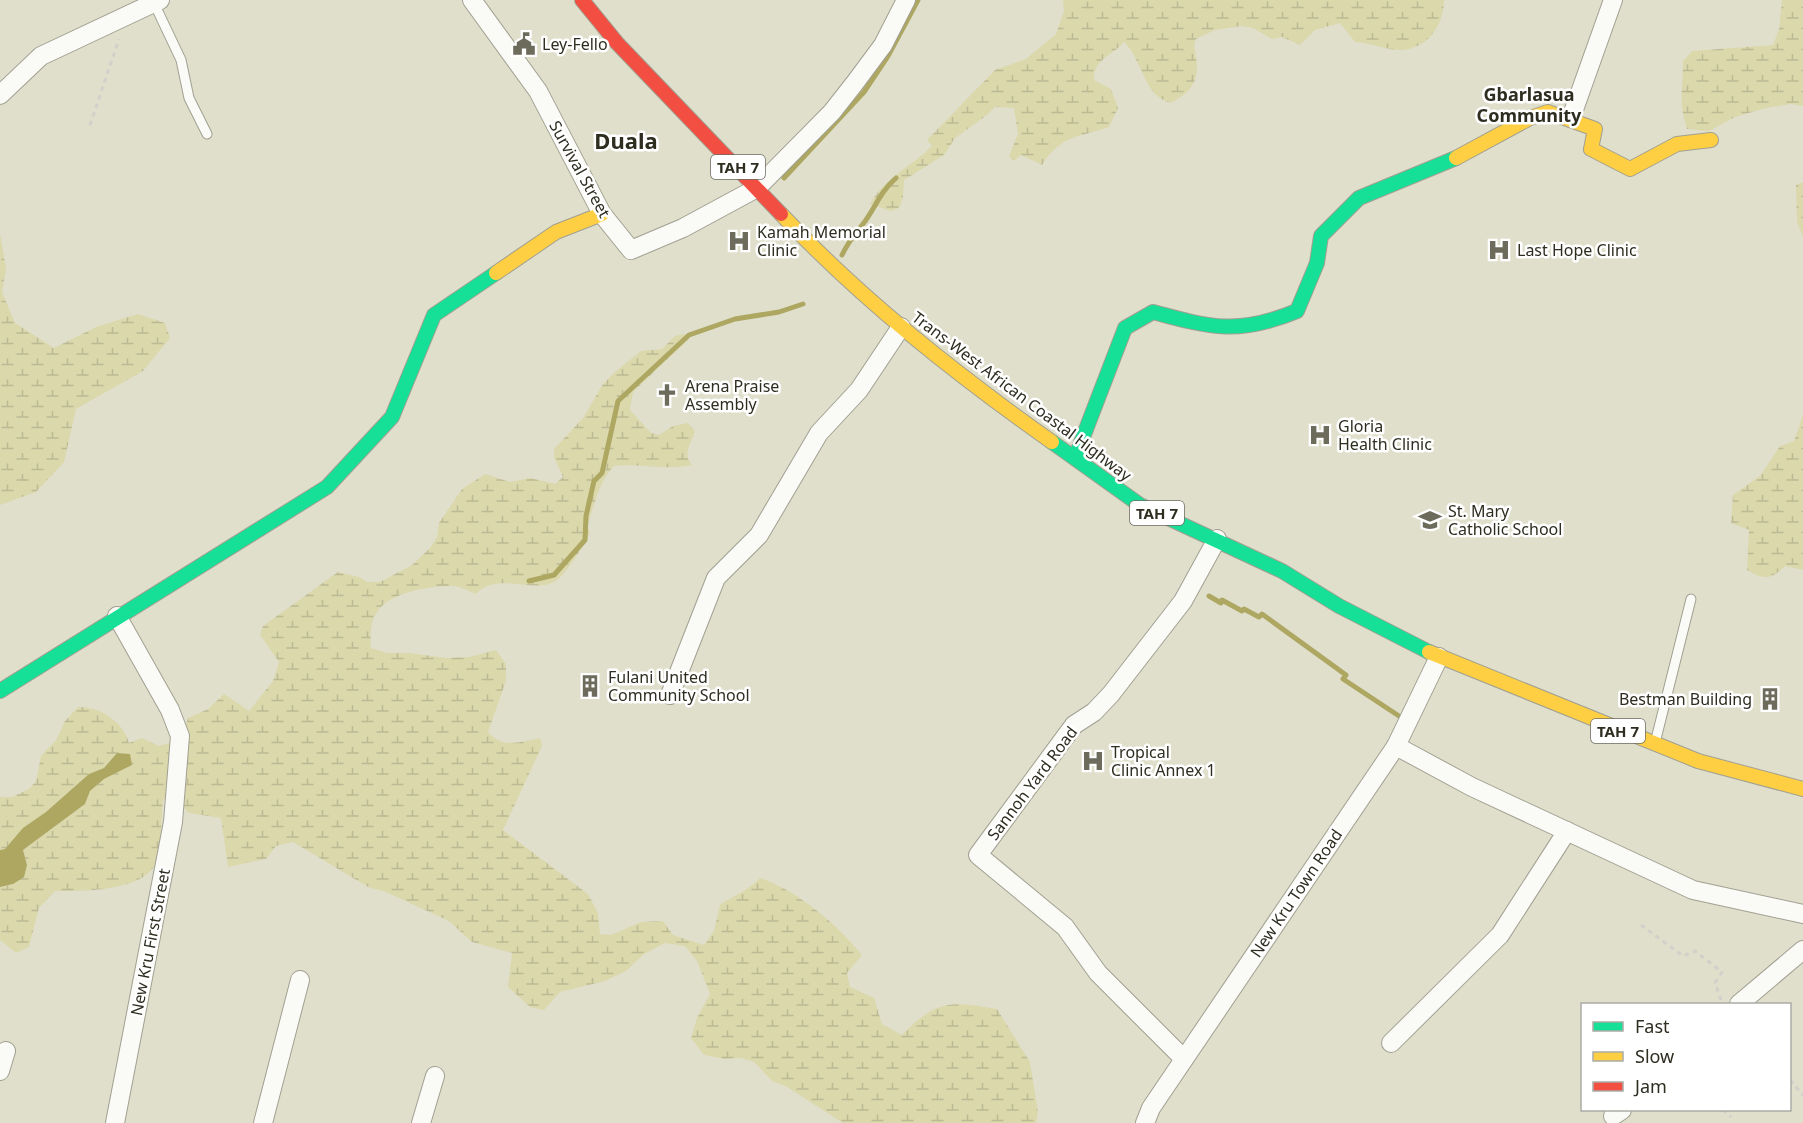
<svg xmlns="http://www.w3.org/2000/svg" width="1803" height="1123" viewBox="0 0 1803 1123" font-family="'Noto Sans',sans-serif">
<style>
.wetland{fill:url(#wetland-marsh)}
.water{fill:#ada762}
.lines{fill:none;stroke-linecap:round;stroke-linejoin:round}
.stream{stroke:#ada762;stroke-width:5}
.lane-casing{stroke:#a1a091;stroke-width:11}
.street-casing{stroke:#a1a091;stroke-width:20}
.fast-casing{stroke:#a1a091;stroke-width:16}
.slow-casing{stroke:#a1a091;stroke-width:16}
.jam-casing{stroke:#a1a091;stroke-width:16}
.path{stroke:#d1d0ca;stroke-width:3;stroke-dasharray:4.5 4.5;stroke-linecap:butt}
.lane{stroke:#fafaf7;stroke-width:9}
.street{stroke:#fafaf7;stroke-width:18}
.fast{stroke:#16e098;stroke-width:14}
.slow{stroke:#ffcf43;stroke-width:14}
.jam{stroke:#f24e42;stroke-width:14}
.labels{text-anchor:middle;dominant-baseline:central;stroke-width:5;stroke-linejoin:round;paint-order:stroke}
.shield{fill:#fff;stroke:#6d6c63;stroke-width:1.5}
.shield-label{font-size:15px;font-weight:bold;fill:#2e2d20}
.poi-label{font-size:16px;fill:#2e2d20;stroke:#fff;text-anchor:start}
.street-label{font-size:16px;fill:#2e2d20;stroke:#fff}
.neighbourhood-label{font-size:18px;font-weight:bold;fill:#2e2d20;stroke:#fff}
.district-label{font-size:22px;font-weight:bold;fill:#2e2d20;stroke:#fff}
</style>
<defs>
<pattern id="wetland-marsh" width="20" height="14" patternUnits="userSpaceOnUse" patternTransform="scale(1.5)"><rect width="20" height="14" fill="#dbd8ac"/><path d="M1 5h8M5 5V1M11 12h8M15 12V8" fill="none" stroke="#bcba94"/></pattern>
</defs>
<rect width="100%" height="100%" fill="#e0dfcc"/>
<g class="wetland">
<path d="M 1063,0 L 1444,0 C 1444,26 1426,51 1398,50 C 1384,49 1370,43 1355,42 L 1340,23 L 1315,30 L 1300,45 L 1282,37 L 1272,39 L 1253,28 L 1242,26 L 1215,30 L 1196,39 C 1193,46 1195,50 1196,58 C 1200,81 1191,92 1171,103 C 1143,96 1143,60 1124,42 C 1112,56 1093,59 1094,80 L 1111,89 L 1118,108 L 1109,127 C 1078,138 1062,134 1042,165 L 1021,155 L 1014,161 L 1009,156 L 1018,134 L 1014,108 L 995,107 L 987,115 L 955,138 L 944,155 L 904,180 L 903,198 L 899,208 L 891,211 L 870,204 C 885,177 911,167 932,146 L 927,140 L 995,70 L 1026,59 L 1056,34 L 1064,11 Z"/>
<path d="M 1782,0 L 1803,0 L 1803,106 L 1791,104 L 1766,108 L 1735,117 L 1709,131 L 1687,129 C 1678,102 1683,89 1683,61 L 1692,51 L 1773,45 L 1779,29 Z"/>
<polygon points="1803,182 1803,237 1797,222 1796,185"/>
<polygon points="0,233 6,269 2,292 15,323 54,348 96,327 138,314 165,323 170,338 143,371 76,409 64,462 36,492 0,505"/>
<path d="M 685,334 L 689,339 L 633,392 L 630,410 L 651,433 L 659,435 L 673,426 L 688,423 L 695,431 C 691,445 682,453 692,465 C 665,471 641,463 614,466 C 598,482 595,505 587,526 L 590,533 C 584,546 568,571 557,580 C 535,596 497,570 476,594 C 469,591 461,587 454,586 C 431,586 391,591 377,612 C 370,622 370,636 371,648 L 387,653 L 409,653 L 447,658 L 469,657 L 496,650 L 506,664 L 506,681 L 488,732 C 503,749 519,742 540,738 L 542,746 L 503,830 L 588,894 L 598,913 L 600,934 L 611,935 L 641,922 L 663,921 L 673,935 L 704,945 L 714,931 L 720,905 C 734,895 748,891 760,878 C 797,890 838,925 862,955 L 847,973 L 850,987 L 874,998 L 882,1024 L 902,1035 C 937,999 950,1001 997,1009 L 1030,1062 L 1038,1112 L 1036,1123 L 843,1123 L 787,1087 L 772,1081 L 754,1062 L 740,1058 L 725,1059 L 704,1055 L 691,1038 L 697,1018 L 710,994 L 697,961 L 685,946 L 665,943 L 644,954 L 626,971 L 605,981 L 560,992 L 544,1010 L 530,1007 L 508,987 L 512,953 L 472,942 L 449,921 L 386,892 L 368,887 L 293,842 L 276,846 L 266,859 L 228,867 L 221,818 L 189,813 L 177,801 L 163,799 C 161,818 162,842 157,860 C 148,892 82,891 55,891 L 39,908 L 29,947 L 16,953 L 0,940 L 0,887 L 13,884 L 27,865 L 23,850 L 85,804 L 90,791 L 104,779 L 132,765 L 117,753 L 104,768 L 89,774 L 5,849 L 0,850 L 0,797 L 12,797 L 29,789 L 36,781 L 41,756 L 56,740 L 65,721 L 78,707 C 99,706 124,722 129,743 L 142,738 L 159,746 L 182,739 L 188,718 L 208,709 L 224,694 L 249,711 L 273,681 L 279,662 L 260,635 L 263,626 L 338,572 L 359,577 L 367,582 L 380,582 L 412,565 L 430,548 L 437,537 L 439,523 L 462,489 L 485,474 L 510,482 L 530,478 L 555,484 L 563,477 L 554,457 L 554,449 L 583,418 L 603,384 L 615,372 L 641,351 L 662,349 L 675,336 Z"/>
<path d="M 1803,415 L 1803,570 L 1785,566 C 1771,580 1764,580 1747,570 L 1749,530 L 1731,523 L 1733,495 L 1760,476 L 1780,446 L 1794,441 Z"/>
</g>
<polygon class="water" points="117,753 130,754 132,765 104,779 90,791 85,804 23,850 27,865 24,877 13,884 0,887 0,850 5,849 23,828 46,812 89,774 104,768"/>
<g class="lines">
<g class="stream">
<polyline points="784,178 864,92 888,56 918,0"/>
<path d="M 842,255 C 848,242 855,234 863,224 C 876,207 879,193 896,178"/>
<polyline points="529,581 554,575 585,540 586,516 594,481 602,473 618,401 689,335 735,319 779,312 803,304"/>
<polyline points="1209,596 1221,603 1222,600 1242,611 1244,609 1259,617 1262,614 1346,675 1343,679 1399,716"/>
</g>
<g class="lane-casing">
<g id="lane">
<polyline points="154,3 181,60 189,98 207,134"/>
<polyline points="1656,739 1691,599"/>
</g>
</g>
<g class="street-casing">
<g id="street">
<polyline points="472,0 538,91 602,214 631,250 683,228 757,188 832,112 854,84 883,45 906,0"/>
<polyline points="0,95 41,56 160,0"/>
<polyline points="1571,118 1613,0"/>
<polyline points="670,695 716,578 759,535 819,433 859,390 901,327"/>
<polyline points="1396,746 1472,787 1693,890 1803,914"/>
<polyline points="1739,1004 1803,950"/>
<polyline points="1391,1043 1500,935 1567,831"/>
<polyline points="1184,1059 1098,973 1065,927 978,855 1074,725 1094,712 1111,694 1183,601 1217,539"/>
<polyline points="0,1071 6,1051"/>
<polyline points="1613,1116 1622,1110"/>
<polyline points="115,1123 173,822 180,736 170,710 117,616"/>
<polyline points="263,1123 300,980"/>
<polyline points="421,1123 435,1076"/>
<polyline points="1145,1123 1151,1108 1396,746 1439,657"/>
</g>
</g>
<g class="fast-casing">
<g id="fast">
<polyline points="1052,442 1140,505 1282,571 1339,606 1429,652"/>
<path d="M 1075,458 L 1125,328 L 1153,312 C 1212,328 1239,335 1297,311 L 1317,263 L 1321,236 L 1359,198 L 1456,158"/>
<polyline points="0,691 327,487 392,417 434,315 496,273"/>
</g>
</g>
<g class="slow-casing">
<g id="slow">
<polyline points="1456,158 1530,118 1548,112 1595,129 1591,149 1630,169 1677,144 1711,140"/>
<path d="M 781,214 C 862,300 956,374 1052,442"/>
<polyline points="496,273 556,232 602,214"/>
<polyline points="1429,652 1698,761 1803,789"/>
</g>
</g>
<g class="jam-casing">
<polyline id="jam" points="582,0 617,43 781,214"/>
</g>
<g class="path">
<polyline points="90,125 119,39"/>
<polyline points="1641,925 1683,956 1695,951 1722,972 1715,983 1721,1000"/>
<polyline points="1790,1080 1803,1095"/>
<polyline points="1691,1110 1693,1110"/>
<polyline points="1723,1110 1731,1117"/>
</g>
<use href="#lane" class="lane"/>
<use href="#street" class="street"/>
<use href="#fast" class="fast"/>
<use href="#slow" class="slow"/>
<use href="#jam" class="jam"/>
</g>
<defs>
<g id="civic-bare" transform="scale(1.8)"><path d="M-.6-6.5H3V-4.5H.6V-3L4-1V1h2V6H-6V1h2V-1L-.6-3ZM-1.2 2.5V6h2.4V2.5Z" fill="#6c6b5c" stroke="#fff" stroke-width="2.5" paint-order="stroke"/></g>
<g id="hospital-bare" transform="scale(1.8)"><path d="M-5-5h3v3.5h4V-5h3V5h-3V1.5h-4V5h-3Z" fill="#6c6b5c" stroke="#fff" stroke-width="2.5" paint-order="stroke"/></g>
<g id="church-bare" transform="scale(1.8)"><path d="M-1.2-6h2.4v3.5h3.3v2.4h-3.3V6h-2.4V-.1h-3.3v-2.4h3.3Z" fill="#6c6b5c" stroke="#fff" stroke-width="2.5" paint-order="stroke"/></g>
<g id="school-bare" transform="scale(1.8)"><path d="M0-5L7-2L0 1L-7-2ZM-4 1L0 2.5L4 1V4Q0 6-4 4Z" fill="#6c6b5c" stroke="#fff" stroke-width="2.5" paint-order="stroke"/></g>
<g id="building-bare" transform="scale(1.8)"><path d="M-4-6H4V6H1V3H-1V6H-4ZM-2.5-4.3h1.7v1.8h-1.7ZM.8-4.3h1.7v1.8H.8ZM-2.5-1h1.7V.8h-1.7ZM.8-1h1.7V.8H.8Z" fill="#6c6b5c" stroke="#fff" stroke-width="2.5" paint-order="stroke"/></g>
</defs>
<g fill-rule="evenodd">
<use href="#civic-bare" x="524" y="44"/>
<use href="#hospital-bare" x="739" y="241"/>
<use href="#hospital-bare" x="1499" y="250"/>
<use href="#church-bare" x="667" y="395"/>
<use href="#hospital-bare" x="1320" y="435"/>
<use href="#school-bare" x="1430" y="520"/>
<use href="#building-bare" x="590" y="686"/>
<use href="#building-bare" x="1770" y="699"/>
<use href="#hospital-bare" x="1093" y="761"/>
</g>
<g class="labels">
<g class="shield">
<rect x="711" y="155" width="54" height="24" rx="4.5"/>
<rect x="1130" y="501" width="54" height="24" rx="4.5"/>
<rect x="1591" y="719" width="54" height="24" rx="4.5"/>
</g>
<g class="shield-label">
<text x="738" y="167">TAH 7</text>
<text x="1157" y="513">TAH 7</text>
<text x="1618" y="731">TAH 7</text>
</g>
<g class="poi-label">
<text x="542" y="44">Ley-Fello</text>
<text x="757" y="232">Kamah Memorial<tspan x="757" dy="18">Clinic</tspan></text>
<text x="1517" y="250">Last Hope Clinic</text>
<text x="685" y="386">Arena Praise<tspan x="685" dy="18">Assembly</tspan></text>
<text x="1338" y="426">Gloria<tspan x="1338" dy="18">Health Clinic</tspan></text>
<text x="1448" y="511">St. Mary<tspan x="1448" dy="18">Catholic School</tspan></text>
<text x="608" y="677">Fulani United<tspan x="608" dy="18">Community School</tspan></text>
<text x="1752" y="699" text-anchor="end">Bestman Building</text>
<text x="1111" y="752">Tropical<tspan x="1111" dy="18">Clinic Annex 1</tspan></text>
</g>
<g class="street-label">
<text transform="translate(580 169) rotate(61)">Survival Street</text>
<text transform="translate(1022 396) rotate(37)">Trans-West African Coastal Highway</text>
<text transform="translate(1032 783) rotate(-53)">Sannoh Yard Road</text>
<text transform="translate(1296 893) rotate(-56)">New Kru Town Road</text>
<text transform="translate(150 942) rotate(-79)">New Kru First Street</text>
</g>
<g class="neighbourhood-label">
<text x="1529" y="94">Gbarlasua<tspan x="1529" dy="21">Community</tspan></text>
</g>
<g class="district-label">
<text x="626" y="140">Duala</text>
</g>
</g>
<rect x="1581" y="1003" width="210" height="108" fill="#ffffff" stroke="#ababa6" stroke-width="1.5"/>
<rect x="1593" y="1022" width="30" height="9" fill="#16e098" stroke="#ababa6" stroke-width="1.5"/>
<text x="1635" y="1033" font-size="18" fill="#2e2d20">Fast</text>
<rect x="1593" y="1052" width="30" height="9" fill="#ffcf43" stroke="#ababa6" stroke-width="1.5"/>
<text x="1635" y="1063" font-size="18" fill="#2e2d20">Slow</text>
<rect x="1593" y="1082" width="30" height="9" fill="#f24e42" stroke="#ababa6" stroke-width="1.5"/>
<text x="1635" y="1093" font-size="18" fill="#2e2d20">Jam</text>
</svg>
